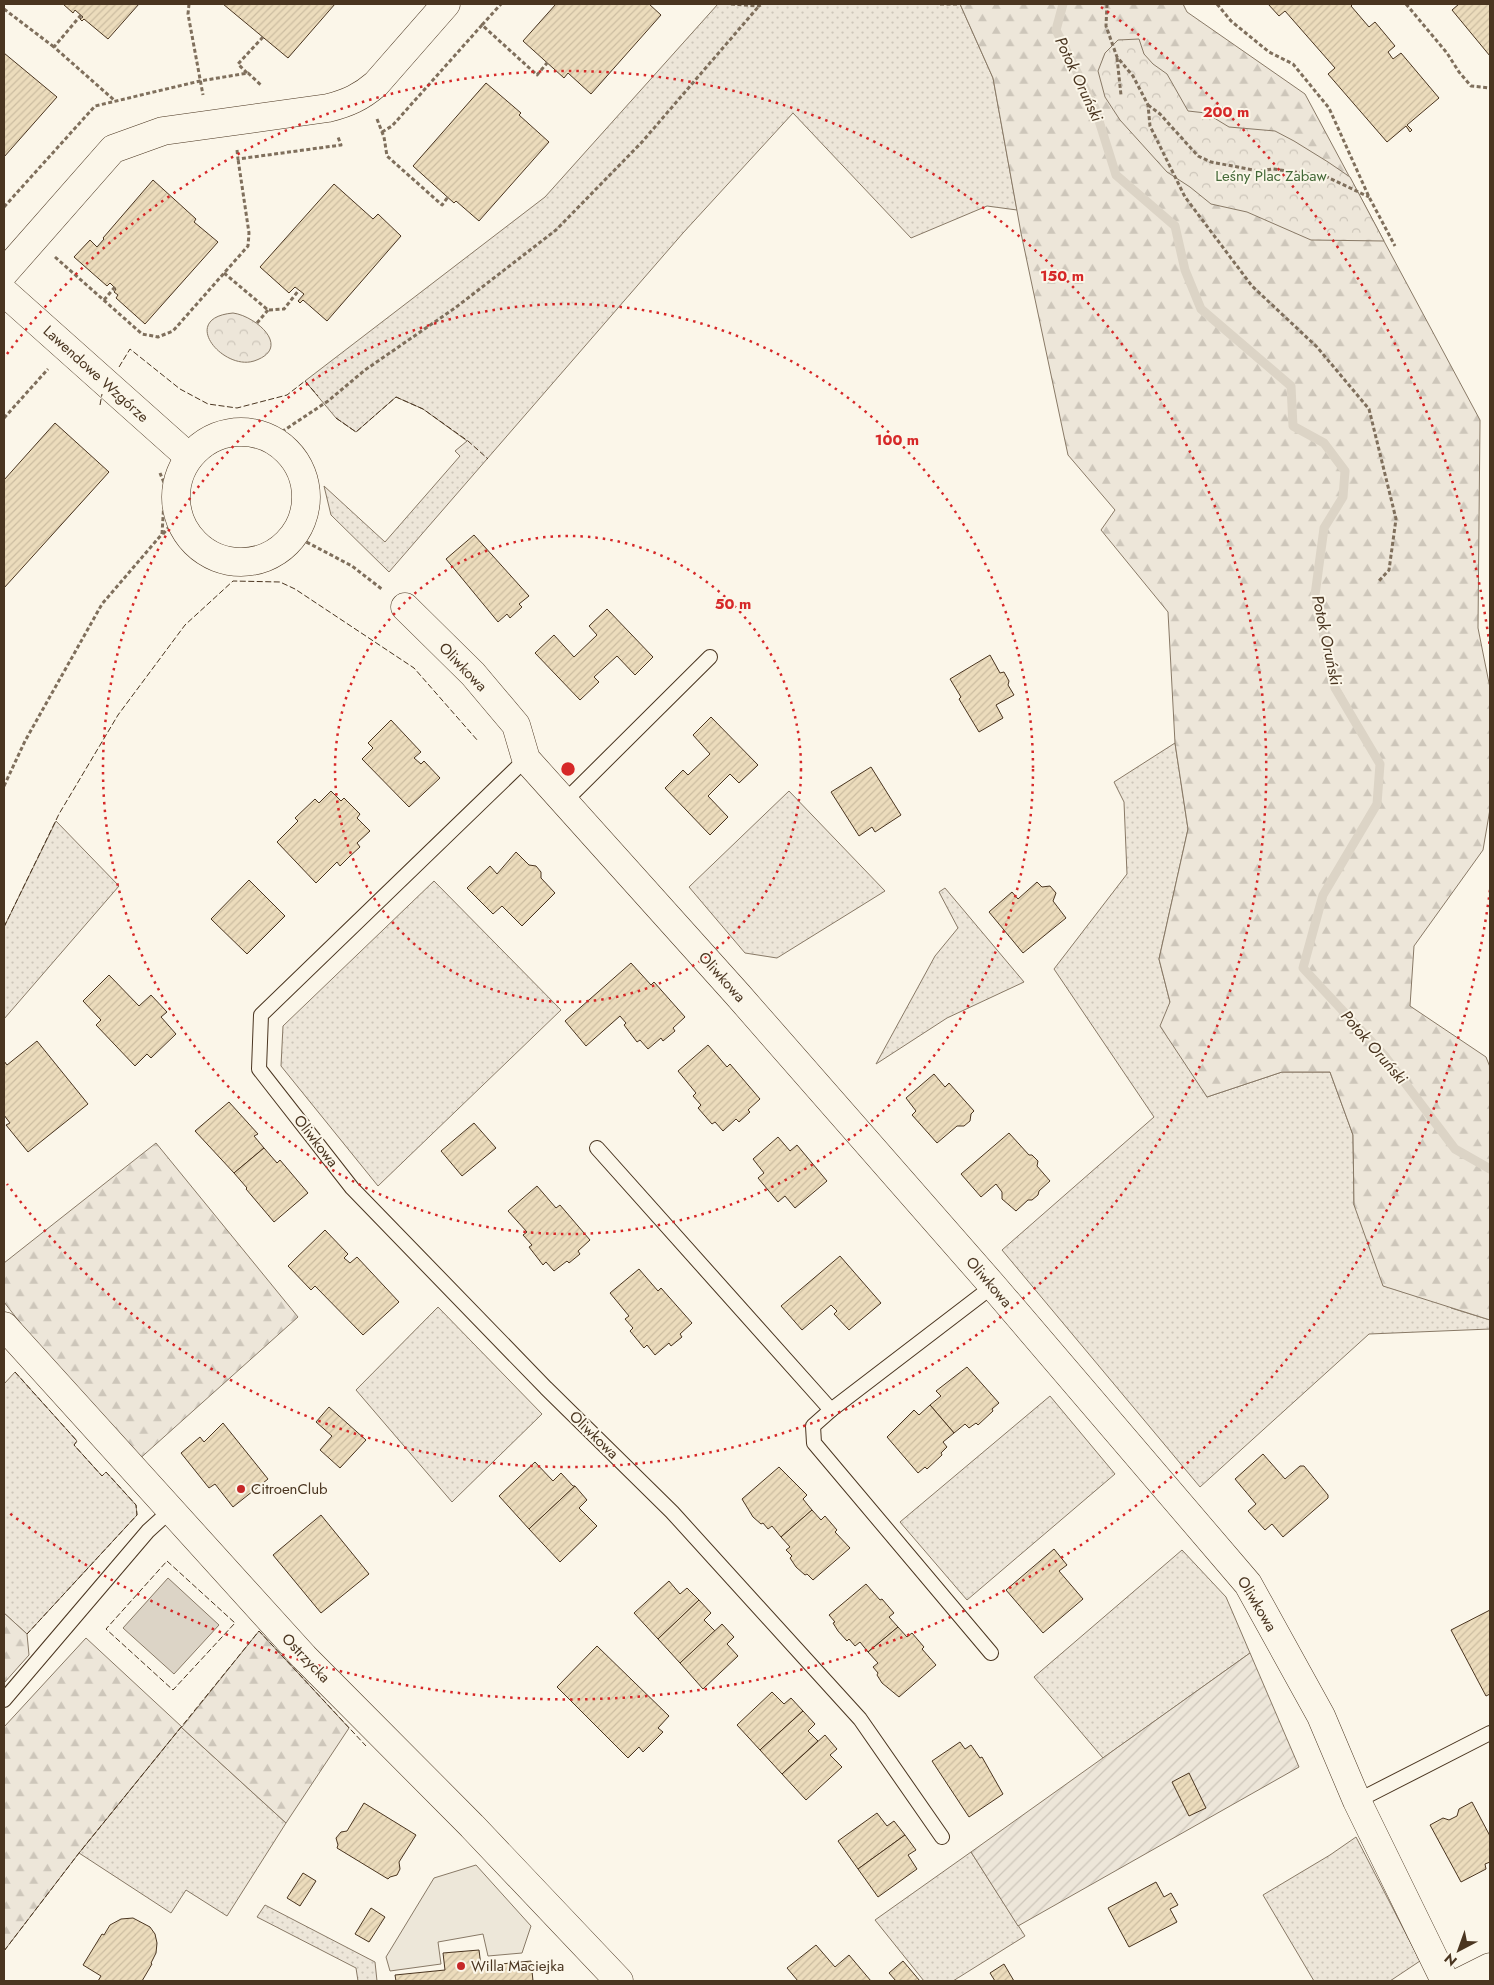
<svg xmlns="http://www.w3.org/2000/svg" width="1494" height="1985" viewBox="0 0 1494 1985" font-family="Jost,sans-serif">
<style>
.grass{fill:url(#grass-dots);stroke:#887966}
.forest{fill:url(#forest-firs);stroke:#887966}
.park{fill:url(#park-crowns);stroke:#887966}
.garden{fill:url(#garden-furrows);stroke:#887966}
.parking{fill:#ede7d9;stroke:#887966}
.water{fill:#dcd4c6;stroke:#887966}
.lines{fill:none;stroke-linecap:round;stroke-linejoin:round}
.stream{stroke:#dcd4c6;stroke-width:9}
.building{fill:url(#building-hatch);stroke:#4a3520}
.service-casing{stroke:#4a3520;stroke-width:16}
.minor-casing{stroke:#4a3520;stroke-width:29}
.secondary-casing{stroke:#4a3520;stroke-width:29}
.path{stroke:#7f6f5c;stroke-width:3;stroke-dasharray:4 2.5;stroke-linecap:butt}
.service{stroke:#fbf6e9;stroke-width:14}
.minor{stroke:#fbf6e9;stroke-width:28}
.secondary{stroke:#fbf6e9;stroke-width:28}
.fence{stroke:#4a3520;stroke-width:1;stroke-dasharray:6 2.5;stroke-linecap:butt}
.ring{fill:none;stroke:#d62828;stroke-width:2.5;stroke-dasharray:2.5 5}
.poi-dot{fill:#c62828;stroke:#fbf6e9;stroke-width:2}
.labels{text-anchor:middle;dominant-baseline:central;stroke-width:4;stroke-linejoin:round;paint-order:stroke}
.park-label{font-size:15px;fill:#436837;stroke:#fbf6e9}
.street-label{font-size:15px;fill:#4a3520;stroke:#fbf6e9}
.poi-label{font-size:15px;fill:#4a3520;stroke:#fbf6e9;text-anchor:start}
.water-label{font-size:16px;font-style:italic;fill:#4a3520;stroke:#fbf6e9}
.centre{fill:#d62828;stroke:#fbf6e9;stroke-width:2.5}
.ring-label{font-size:15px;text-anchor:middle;font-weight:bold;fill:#d62828;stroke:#fbf6e9;stroke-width:4;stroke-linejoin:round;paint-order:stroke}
</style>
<defs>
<pattern id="grass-dots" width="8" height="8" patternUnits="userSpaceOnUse" patternTransform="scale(1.25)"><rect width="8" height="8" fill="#ede6d9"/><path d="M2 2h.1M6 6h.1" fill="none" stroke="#cdc6ba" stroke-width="1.8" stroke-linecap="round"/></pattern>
<pattern id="forest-firs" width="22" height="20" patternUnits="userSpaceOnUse" patternTransform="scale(1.25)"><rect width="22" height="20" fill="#ede6d9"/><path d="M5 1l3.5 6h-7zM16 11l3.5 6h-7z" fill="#cdc6ba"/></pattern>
<pattern id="park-crowns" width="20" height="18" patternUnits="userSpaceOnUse" patternTransform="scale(1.25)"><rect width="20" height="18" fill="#ede6d9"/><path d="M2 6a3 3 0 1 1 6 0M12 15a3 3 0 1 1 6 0" fill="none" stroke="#cdc6ba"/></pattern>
<pattern id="garden-furrows" width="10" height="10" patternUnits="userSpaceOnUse" patternTransform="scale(1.25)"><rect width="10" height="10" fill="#ede6d9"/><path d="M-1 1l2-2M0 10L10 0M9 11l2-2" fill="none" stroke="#cdc6ba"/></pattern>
<pattern id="building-hatch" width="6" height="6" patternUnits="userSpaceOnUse" patternTransform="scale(1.25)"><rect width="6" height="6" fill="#ecdcbc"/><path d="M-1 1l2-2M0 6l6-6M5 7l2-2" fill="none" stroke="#ccbda1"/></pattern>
</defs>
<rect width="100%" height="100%" fill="#fbf6e9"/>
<g class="grass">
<polygon points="718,4 960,4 993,78 1017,210 987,206 911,238 793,113 683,233 389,572 331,515 324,486 385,542 460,456 455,451 467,441 423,409 396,397 356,432 336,418 305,381 545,197"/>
<polygon points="1175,743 1188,829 1159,959 1170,1002 1207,1097 1282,1072 1330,1072 1353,1135 1354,1205 1451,1308 1490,1320 1490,1329 1369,1334 1200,1487 1002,1250 1154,1117 1054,969 1127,874 1124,802 1114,782"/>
<polygon points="789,791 885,891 777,958 745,953 689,887"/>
<polygon points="56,821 119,886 4,1019 4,927"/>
<polygon points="434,881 561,1010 378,1186 281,1066 283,1026"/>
<polygon points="945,888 1024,982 947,1018 876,1064 935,956 958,928 939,892"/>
<polygon points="438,1307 542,1414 452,1502 356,1390"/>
<polygon points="15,1372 77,1441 74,1445 102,1476 106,1472 136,1505 137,1515 27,1634 4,1613 4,1384"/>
<polygon points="1050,1396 1115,1474 967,1600 900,1522"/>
<polygon points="1182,1550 1226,1597 1250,1653 1103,1758 1034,1677"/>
<polygon points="181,1727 286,1823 227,1916 186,1890 171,1913 79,1853"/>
<polygon points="1356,1837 1420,1961 1390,1981 1314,1981 1263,1895 1330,1855"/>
<polygon points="971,1852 1025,1936 953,1981 924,1981 875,1920"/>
<polygon points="265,1905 375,1962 377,1981 358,1981 356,1968 257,1917"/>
</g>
<g class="forest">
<polygon points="960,4 1183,4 1187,12 1305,94 1480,420 1478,628 1490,688 1490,809 1483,850 1414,946 1410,1006 1486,1057 1490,1067 1490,1320 1383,1286 1354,1205 1353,1135 1330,1072 1282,1072 1207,1097 1160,1026 1170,1002 1159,959 1188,829 1175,743 1168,612 1101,530 1115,510 1068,455 1021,233 993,78"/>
<polygon points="156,1143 298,1317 136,1462 67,1383 4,1302 4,1263"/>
<polygon points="4,1613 27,1634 29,1655 4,1683"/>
<polygon points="259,1631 349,1728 286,1823 181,1727 79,1853 4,1951 4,1727 86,1638 182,1727"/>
</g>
<g class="park">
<polygon points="1139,39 1144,54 1153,64 1167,74 1188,111 1206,113 1229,127 1275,131 1294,141 1328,162 1350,177 1384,241 1311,240 1247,212 1211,204 1190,187 1167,172 1120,120 1105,97 1098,71 1105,53 1118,40"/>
<path d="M 233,313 C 256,316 293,348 254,361 C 223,371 178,318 233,313 Z"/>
</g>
<polygon class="garden" points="1250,1653 1299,1767 1018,1926 971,1852"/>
<polygon class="parking" points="476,1865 531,1926 522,1953 488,1956 483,1934 438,1942 441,1964 390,1971 386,1957 434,1878"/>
<polygon class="water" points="168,1578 219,1625 174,1674 123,1628"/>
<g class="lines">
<polyline class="stream" points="1063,4 1056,30 1095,108 1116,175 1175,226 1185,270 1201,309 1291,386 1293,426 1324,443 1345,471 1343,497 1324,528 1315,595 1335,688 1380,764 1377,804 1323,895 1303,968 1384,1055 1455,1149 1490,1169"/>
</g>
<g class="building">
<polygon points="63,4 139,4 108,39 84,19 82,21 80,19 83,17 75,10 73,13"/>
<polygon points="223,4 335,4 288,58"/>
<polygon points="556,4 649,4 661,15 591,94 568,73 564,78 523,41"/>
<polygon points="1268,4 1353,4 1351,6 1369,27 1375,22 1395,46 1388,52 1393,59 1401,53 1439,98 1407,125 1412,130 1410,132 1406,126 1387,142 1328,74 1335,68 1285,11 1279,16"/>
<polygon points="1459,4 1490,4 1490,56 1452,10"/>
<polygon points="4,53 57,97 4,157"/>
<polygon points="486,83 521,113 519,115 549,142 479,221 456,201 454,203 413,166"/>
<polygon points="153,180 196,219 194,222 218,242 145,324 116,298 118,295 114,292 116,289 110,283 107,286 74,257 90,240 97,247 104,239 103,238"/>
<polygon points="334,184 373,219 378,214 401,236 327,321 303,300 300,303 298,301 304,294 295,287 289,293 260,267"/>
<polygon points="55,423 109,472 4,588 4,480"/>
<polygon points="474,535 529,596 519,604 522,607 510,618 507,614 498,622 446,559"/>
<polygon points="607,609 653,657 635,675 617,656 594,677 599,682 580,700 535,653 554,635 574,657 597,635 589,626"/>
<polygon points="990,655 1000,673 1004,672 1009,681 1008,685 1014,695 996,705 1003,718 979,732 959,699 961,697 950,679"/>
<polygon points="711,717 758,765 739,783 730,774 708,796 728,817 710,835 665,788 683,770 688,775 710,754 693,735"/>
<polygon points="391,720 421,752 414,758 421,764 424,761 440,778 409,807 362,759 373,748 368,743"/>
<polygon points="871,767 901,815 875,832 872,827 859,836 831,792"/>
<polygon points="331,791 341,801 344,798 360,814 357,818 370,831 357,843 360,847 349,857 340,866 337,862 316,883 277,842 298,821 295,818 315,799 319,803"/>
<polygon points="516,852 529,865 536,866 541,872 541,878 555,893 522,926 502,906 493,914 467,888 490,866 497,874"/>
<polygon points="249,880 285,916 247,954 211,919"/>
<polygon points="1037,882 1042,887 1050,886 1056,893 1053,901 1066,918 1023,953 989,912 1012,892 1018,899"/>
<polygon points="631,963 651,985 654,982 685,1017 673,1028 675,1031 663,1041 661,1038 648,1049 640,1040 637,1042 624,1025 626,1023 620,1016 586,1046 565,1021"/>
<polygon points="109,975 139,1006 151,995 167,1012 161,1017 176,1034 151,1058 147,1054 135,1066 96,1025 101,1020 83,1001"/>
<polygon points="37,1041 88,1104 28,1152 6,1125 10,1123 4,1115 4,1061 7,1065"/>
<polygon points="708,1045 727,1067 730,1064 760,1099 748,1110 750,1112 739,1122 736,1119 723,1131 715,1122 712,1124 698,1108 701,1105 693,1096 696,1093 678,1071"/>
<polygon points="934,1074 945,1087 949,1083 974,1111 971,1114 970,1121 964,1126 957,1126 937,1143 912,1115 916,1111 906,1098"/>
<polygon points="229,1102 258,1134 254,1136 264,1148 234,1173 195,1131"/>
<polygon points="474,1123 496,1148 462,1176 441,1151"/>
<polygon points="1009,1133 1029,1155 1032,1155 1038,1161 1037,1166 1050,1181 1039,1191 1038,1195 1032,1200 1028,1200 1016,1211 1002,1199 1002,1192 996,1184 981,1197 961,1174"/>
<polygon points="778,1137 790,1151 797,1145 827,1181 795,1208 785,1196 778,1202 758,1178 764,1173 753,1159"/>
<polygon points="264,1148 277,1163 280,1160 308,1193 274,1222 246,1189 247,1188 234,1173"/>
<polygon points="537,1186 556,1208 560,1205 590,1240 578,1251 580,1254 569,1263 567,1261 554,1271 546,1262 543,1265 529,1247 532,1245 523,1235 527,1232 508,1211"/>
<polygon points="325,1230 348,1254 344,1258 350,1263 357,1257 399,1302 363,1335 315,1286 311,1290 288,1266"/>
<polygon points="840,1256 881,1303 849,1330 834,1314 837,1311 831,1305 802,1330 781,1306"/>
<polygon points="639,1269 658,1291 661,1288 692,1323 680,1334 682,1337 671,1346 669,1343 655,1355 647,1345 644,1348 630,1331 633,1328 625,1319 629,1316 610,1293"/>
<polygon points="967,1367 999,1403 992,1409 993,1411 978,1425 976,1423 969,1428 965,1424 954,1433 930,1405 941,1396 936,1391"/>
<polygon points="930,1405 954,1433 943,1442 947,1447 941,1453 942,1455 927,1469 925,1467 918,1473 887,1437 914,1410 919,1415"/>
<polygon points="329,1407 366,1440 340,1468 320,1450 332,1436 316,1422"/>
<polygon points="223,1423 268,1479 233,1507 215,1484 209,1488 181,1453 200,1437 204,1442"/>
<polygon points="1263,1454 1285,1479 1300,1466 1304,1466 1328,1495 1328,1498 1283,1537 1272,1524 1265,1530 1248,1511 1256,1504 1235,1479"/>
<polygon points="535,1462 553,1481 561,1473 573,1486 575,1486 529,1529 499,1496"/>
<polygon points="779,1467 807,1495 803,1499 812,1510 781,1537 772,1526 768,1529 763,1523 761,1524 753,1517 742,1499"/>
<polygon points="575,1486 587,1500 579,1508 597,1526 560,1562 529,1529"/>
<polygon points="812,1510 821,1520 825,1516 837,1530 835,1532 850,1548 813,1580 807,1574 805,1575 796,1567 790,1558 792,1556 786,1550 790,1547 781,1537"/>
<polygon points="321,1515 369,1574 321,1613 273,1555"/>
<polygon points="1054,1549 1067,1565 1059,1571 1083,1599 1043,1633 1006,1590"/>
<polygon points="669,1581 680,1594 687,1588 699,1600 658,1639 634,1613"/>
<polygon points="866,1584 880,1600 882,1599 894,1613 889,1617 898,1627 868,1652 860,1642 855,1646 849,1639 847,1641 838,1631 833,1623 835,1622 829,1615"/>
<polygon points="699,1600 711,1613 704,1620 715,1631 680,1663 658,1639"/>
<polygon points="1490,1610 1490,1694 1486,1696 1451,1630"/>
<polygon points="722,1624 734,1637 727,1644 738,1656 703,1689 680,1663"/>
<polygon points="898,1627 907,1637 912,1633 924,1647 922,1649 936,1665 899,1697 882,1683 877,1675 878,1673 873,1667 878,1663 868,1652"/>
<polygon points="597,1646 669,1716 658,1728 663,1732 643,1752 639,1747 628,1758 557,1687"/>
<polygon points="772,1692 784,1704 791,1698 803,1711 760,1750 737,1725"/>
<polygon points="803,1711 815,1724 808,1731 818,1741 782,1774 760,1750"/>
<polygon points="825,1735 837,1749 830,1755 842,1767 806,1800 782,1774"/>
<polygon points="960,1742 965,1749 971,1745 980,1758 982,1757 1003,1794 969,1817 932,1761"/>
<polygon points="1189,1773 1206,1808 1189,1816 1172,1782"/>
<polygon points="1472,1802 1490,1836 1490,1862 1485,1864 1486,1869 1461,1882 1430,1825 1443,1818 1449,1820 1457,1816 1459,1809"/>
<polygon points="364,1803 416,1835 399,1862 400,1869 397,1875 390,1877 388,1879 337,1848 338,1845 336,1838 341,1832 347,1831"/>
<polygon points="877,1813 887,1826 894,1821 905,1835 858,1869 838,1841"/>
<polygon points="905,1835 916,1850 908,1855 917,1869 878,1897 858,1869"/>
<polygon points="303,1873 316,1881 300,1906 287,1898"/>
<polygon points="1156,1882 1164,1897 1171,1893 1178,1905 1170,1909 1177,1922 1129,1947 1108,1908"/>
<polygon points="371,1908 385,1917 369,1942 355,1934"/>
<polygon points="133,1918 150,1927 155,1934 157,1943 156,1953 151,1963 152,1964 142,1981 98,1981 101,1976 83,1965 102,1934 104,1935 110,1925 121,1919"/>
<polygon points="816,1945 835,1967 849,1955 871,1981 798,1981 787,1968"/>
<polygon points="479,1950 481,1966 531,1961 533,1981 396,1981 395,1975 445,1970 443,1953"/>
<polygon points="903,1961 920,1981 896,1981 889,1973"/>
<polygon points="1004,1964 1014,1981 995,1981 990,1973"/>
</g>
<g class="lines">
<g class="service-casing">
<g id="service">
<polyline points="526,759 261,1015 259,1069 352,1188 546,1388 672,1512 860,1719 942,1837"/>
<polyline points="565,801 710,657"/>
<polyline points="597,1148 831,1410"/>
<polyline points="991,1653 814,1443 813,1426 831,1410 993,1286"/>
<polyline points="4,1700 148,1531 170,1511"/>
<polyline points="1357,1801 1490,1733"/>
</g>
</g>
<g class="minor-casing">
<g id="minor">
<path d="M 4,273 L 113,149 L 163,131 L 328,108 C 348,103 361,97 376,84 L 446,4"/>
<polyline points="4,292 189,457"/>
<circle cx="241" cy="497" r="65"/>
<polyline points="405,607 473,674 516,725 526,759 738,995 993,1286 1248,1584 1321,1716 1357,1801 1445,1981"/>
<polyline points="4,1326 304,1657 472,1826 619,1981"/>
</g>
</g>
<g class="secondary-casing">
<polyline id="secondary" points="1462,1981 1490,1967"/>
</g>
<g class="path">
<polyline points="189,4 188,14 203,95"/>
<polyline points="731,4 759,6 762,4"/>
<polyline points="940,4 958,4"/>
<polyline points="1107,4 1106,26 1117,57 1133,76 1148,105 1150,126 1185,197 1252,286 1317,347 1369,409 1396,519 1389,570 1378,582"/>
<polyline points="1217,4 1231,21 1269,52 1293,64 1329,108 1369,197 1395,246"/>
<polyline points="1406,4 1447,53 1459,72 1471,86 1490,88"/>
<polyline points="4,9 54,47"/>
<polyline points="81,15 54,47 114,100"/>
<polyline points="482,25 501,4"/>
<polyline points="1117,58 1121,95"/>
<polyline points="247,73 238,64 263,37"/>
<polyline points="1148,105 1160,114 1198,156 1211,162 1259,171 1273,169 1325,176 1369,197"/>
<polyline points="377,119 384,137 387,156 442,205 448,197"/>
<polyline points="382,132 392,126 482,25 537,75 547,63"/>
<polyline points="237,150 238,159 341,145 338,137"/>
<polyline points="4,207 95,106 200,81 248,73 262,86"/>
<polyline points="55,257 142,334 158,337 173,331 248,246 249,233 238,159"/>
<polyline points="224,273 268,310 284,309 299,290"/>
<polyline points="104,300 115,287"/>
<polyline points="257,323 268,310"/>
<polyline points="4,418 48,369"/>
<polyline points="271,439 328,401 365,370 455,308 556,230 642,142 759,6"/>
<polyline points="163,534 178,516"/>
<polyline points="295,536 352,566 383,590"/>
<polyline points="4,786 25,741 102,604 162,534 165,485 160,473"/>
</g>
<use href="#service" class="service"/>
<use href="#minor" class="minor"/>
<use href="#secondary" class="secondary"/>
<g class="fence">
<polyline points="119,367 130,349 180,389 208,404 237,408 287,395 305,381 318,396"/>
<polyline points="100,405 102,394"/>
<polyline points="336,418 356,432 396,397 423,409 468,441 488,459"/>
<polyline points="4,927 59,814 118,715 185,625 233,581 280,582 295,589 414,668 478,741"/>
<polyline points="15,1372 77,1441 74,1445 102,1476 106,1472 136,1505 137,1515 27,1634"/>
<polygon points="167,1561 235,1623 173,1690 106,1629"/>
<polyline points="4,1951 79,1853 259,1631 366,1746"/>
</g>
</g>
<g class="ring">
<circle cx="568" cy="769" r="233"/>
<circle cx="568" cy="769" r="465"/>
<path d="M7 354A698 698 0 1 1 7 1184"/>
<path d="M1490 890A930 930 0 0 1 8 1512M1101 7A930 930 0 0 1 1490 648"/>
</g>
<g class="poi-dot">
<circle cx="241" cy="1489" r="5"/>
<circle cx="461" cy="1966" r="5"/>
</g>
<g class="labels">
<g class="park-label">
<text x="1271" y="176">Leśny Plac Zabaw</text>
</g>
<g class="street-label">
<text transform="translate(96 374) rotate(42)">Lawendowe Wzgórze</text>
<text transform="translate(463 667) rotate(46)">Oliwkowa</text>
<text transform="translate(722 977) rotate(48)">Oliwkowa</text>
<text transform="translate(316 1141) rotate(52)">Oliwkowa</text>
<text transform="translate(989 1282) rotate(49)">Oliwkowa</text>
<text transform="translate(594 1435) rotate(44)">Oliwkowa</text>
<text transform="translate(1257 1604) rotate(59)">Oliwkowa</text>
<text transform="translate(306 1658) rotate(46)">Ostrzycka</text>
</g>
<g class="poi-label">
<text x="251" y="1489">CitroenClub</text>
<text x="471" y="1966">Willa Maciejka</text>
</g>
<g class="water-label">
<text transform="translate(1079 79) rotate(65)">Potok Oruński</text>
<text transform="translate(1327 640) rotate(78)">Potok Oruński</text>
<text transform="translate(1374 1047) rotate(49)">Potok Oruński</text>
</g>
</g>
<circle cx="568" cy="769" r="8" class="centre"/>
<g class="ring-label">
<text x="1226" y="117">200 m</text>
<text x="1062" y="281">150 m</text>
<text x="897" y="445">100 m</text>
<text x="733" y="609">50 m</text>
</g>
<rect width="1494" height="1985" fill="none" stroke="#4a3520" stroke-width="10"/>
<g transform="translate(1459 1950) rotate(221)" stroke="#fbf6e9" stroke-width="4" paint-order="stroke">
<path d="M0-4L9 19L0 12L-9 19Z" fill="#4a3520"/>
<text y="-8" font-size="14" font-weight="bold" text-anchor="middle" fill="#4a3520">N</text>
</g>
</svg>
